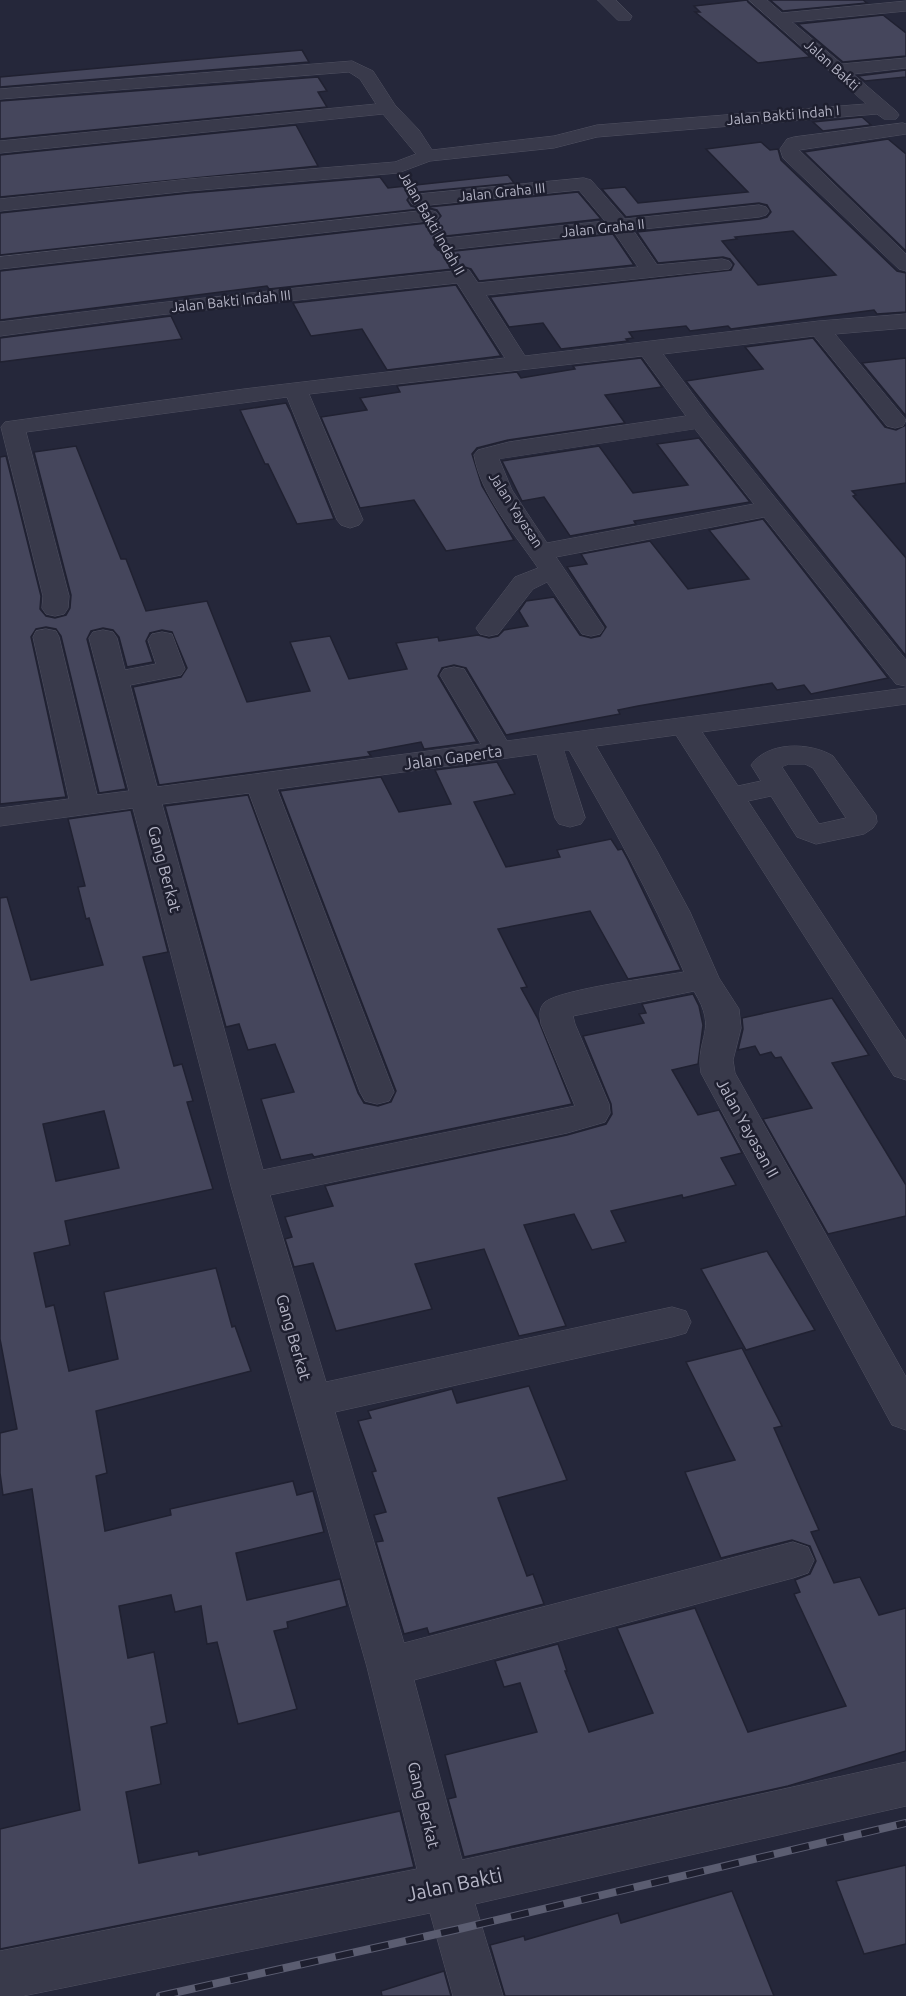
<svg xmlns="http://www.w3.org/2000/svg" width="906" height="1996" viewBox="0 0 906 1996" font-family="Ubuntu,sans-serif">
<style>
.building{fill:#45465c;stroke:#202131;stroke-width:1.5;fill-rule:evenodd}
.lines{fill:none;stroke-linecap:round;stroke-linejoin:round}
.minor-casing{stroke:#515262;stroke-width:1}
.minor{fill:#393a4b;fill-rule:evenodd}
.rail-casing{stroke:#5b5d71;stroke-width:8}
.rail{stroke:#1e1f2f;stroke-width:6;stroke-dasharray:18;stroke-linecap:butt}
.labels{text-anchor:middle;dominant-baseline:central;stroke-width:5;stroke-linejoin:round;paint-order:stroke}
.far-street-label{font-size:14px;fill:#b5b5c6;stroke:#1e1f2f}
.street-label{font-size:16px;fill:#b5b5c6;stroke:#1e1f2f}
.near-street-label{font-size:20px;fill:#b5b5c6;stroke:#1e1f2f}
</style>
<rect width="100%" height="100%" fill="#25273a"/>
<g class="building">
<polygon points="747,0 748,2 810,57 758,63 695,12 700,12 694,6"/>
<polygon points="770,0 863,0 867,3 783,11"/>
<polygon points="883,15 906,33 906,56 843,62 798,24"/>
<polygon points="302,50 309,62 0,87 0,77"/>
<polygon points="906,70 906,77 865,81 858,76"/>
<polygon points="318,77 327,91 318,92 327,107 0,139 0,101"/>
<polygon points="862,117 871,125 823,131 813,122"/>
<polygon points="296,125 318,166 0,197 0,155"/>
<polygon points="888,139 906,154 906,251 804,152"/>
<path d="M 761,142 L 770,150 L 778,149 L 781,160 L 897,271 L 906,273 L 906,312 L 877,314 L 874,310 L 731,329 L 728,326 L 690,331 L 686,326 L 629,332 L 633,338 L 626,339 L 628,341 L 561,349 L 543,323 L 509,327 L 490,297 L 731,270 L 734,264 L 730,259 L 723,257 L 658,263 L 637,232 L 760,219 L 767,217 L 771,212 L 767,205 L 759,203 L 626,217 L 602,189 L 625,187 L 638,203 L 748,192 L 706,149 ZM 793,231 L 836,275 L 758,285 L 722,241 L 737,239 L 735,237 Z"/>
<polygon points="508,175 514,183 419,192 411,194 407,200 411,206 419,208 578,192 601,219 446,236 437,239 434,245 438,250 446,252 613,234 634,265 479,281 471,269 461,266 453,269 269,289 267,286 0,320 0,271 436,222 441,216 437,210 429,208 0,255 0,213 189,193 380,177 388,188"/>
<polygon points="456,285 501,356 387,370 362,329 311,336 293,303"/>
<polygon points="171,316 182,339 0,362 0,338"/>
<polygon points="813,338 885,427 896,430 906,425 906,483 852,491 856,495 853,496 906,558 906,656 686,381 763,369 745,347"/>
<polygon points="641,358 662,387 605,395 625,423 508,440 477,448 472,454 482,486 514,540 446,551 414,500 360,508 321,417 367,410 360,398 400,392 397,386 517,372 521,378 575,369 573,366"/>
<polygon points="906,358 906,416 862,363"/>
<polygon points="286,403 291,413 334,519 297,524 268,464 265,464 240,410"/>
<polygon points="699,438 750,502 634,521 636,524 570,536 544,497 522,501 502,461 599,446 633,493 688,485 657,444"/>
<polygon points="76,446 121,559 126,559 146,611 207,601 247,702 310,691 290,642 330,636 349,679 407,669 396,643 438,637 439,641 478,635 489,638 498,636 504,630 528,626 519,611 526,601 554,597 580,635 591,638 600,636 606,627 567,567 587,564 581,554 650,541 688,589 749,579 709,530 763,519 888,678 811,694 804,685 777,690 772,683 638,706 618,710 620,714 506,735 466,668 454,665 442,668 438,676 477,742 424,749 421,742 368,752 371,756 159,785 133,687 181,677 187,668 172,632 162,630 150,633 146,641 153,662 127,667 119,637 113,630 103,628 91,631 87,639 126,789 99,793 61,636 56,629 46,627 36,629 31,637 66,797 0,804 0,457 6,456 41,596 40,609 46,616 55,618 66,615 70,608 71,595 34,452"/>
<polygon points="497,762 515,794 474,802 506,867 560,857 557,850 611,839 618,850 622,849 628,860 681,970 628,979 590,911 498,929 527,987 521,988 538,1019 572,1104 314,1157 312,1154 281,1160 261,1099 294,1092 275,1044 248,1050 239,1024 226,1027 165,806 248,795 358,1093 364,1103 378,1106 391,1102 396,1091 280,791 381,777 399,812 451,804 435,770"/>
<path d="M 131,810 L 168,952 L 143,957 L 174,1066 L 182,1064 L 193,1101 L 187,1102 L 213,1189 L 65,1221 L 70,1245 L 34,1253 L 46,1307 L 54,1305 L 69,1371 L 118,1359 L 104,1292 L 216,1268 L 232,1327 L 235,1326 L 251,1371 L 96,1411 L 107,1473 L 96,1476 L 105,1531 L 171,1515 L 170,1509 L 293,1481 L 297,1495 L 313,1491 L 324,1532 L 236,1553 L 247,1600 L 340,1579 L 347,1606 L 287,1622 L 288,1628 L 274,1631 L 297,1709 L 238,1724 L 217,1642 L 207,1644 L 201,1606 L 175,1612 L 171,1595 L 119,1606 L 128,1658 L 154,1652 L 167,1723 L 151,1727 L 161,1784 L 126,1792 L 139,1863 L 198,1851 L 199,1855 L 400,1811 L 414,1867 L 0,1949 L 0,1829 L 80,1810 L 32,1489 L 3,1495 L 0,1473 L 0,1433 L 17,1429 L 0,1339 L 0,898 L 7,897 L 31,980 L 103,965 L 89,918 L 86,919 L 78,887 L 85,886 L 68,819 ZM 104,1111 L 119,1168 L 56,1181 L 43,1124 Z"/>
<polygon points="693,994 699,1006 703,1025 698,1064 672,1070 698,1115 719,1110 742,1153 721,1158 736,1185 683,1198 682,1195 611,1211 626,1242 592,1250 574,1214 524,1225 566,1326 519,1336 484,1249 415,1264 432,1309 336,1331 313,1263 294,1267 285,1239 292,1237 285,1217 333,1206 325,1186 567,1135 606,1124 612,1114 611,1104 583,1036 644,1023 639,1014 646,1013 642,1004"/>
<polygon points="832,998 869,1055 832,1063 906,1185 906,1216 828,1234 763,1119 812,1108 781,1057 775,1058 771,1052 760,1055 755,1046 738,1050 743,1029 742,1018"/>
<polygon points="767,1251 815,1330 746,1350 701,1269"/>
<polygon points="742,1348 782,1426 774,1428 819,1530 811,1532 834,1583 860,1577 879,1615 906,1608 906,1751 788,1786 464,1857 448,1799 456,1797 445,1755 537,1732 520,1683 504,1687 495,1661 558,1644 567,1671 565,1671 589,1732 653,1713 617,1628 695,1608 748,1732 846,1706 794,1594 800,1592 795,1580 810,1574 816,1561 810,1546 792,1540 721,1558 685,1472 735,1460 686,1362"/>
<polygon points="529,1386 567,1480 498,1498 527,1576 533,1574 544,1604 429,1634 427,1628 404,1634 376,1542 383,1541 374,1515 386,1512 372,1472 376,1471 358,1421 371,1418 368,1411 452,1389 457,1403"/>
<polygon points="906,1865 906,1944 864,1954 836,1881"/>
<polygon points="732,1891 774,1996 505,1996 490,1945 524,1936 525,1940 618,1913 621,1923"/>
<polygon points="444,1971 451,1996 382,1996 381,1991"/>
</g>
<g class="lines">
<g class="minor-casing">
<g id="minor">
<polygon points="598,0 616,0 632,16 630,20 618,20"/>
<polygon points="749,0 767,0 782,13 906,1 906,11 792,22 842,64 906,58 906,68 853,74 896,111 899,115 896,119 884,119 877,114 597,137 554,148 430,161 398,173 189,191 0,211 0,199 189,179 395,162 416,154 383,114 0,153 0,141 376,104 360,79 349,72 0,99 0,89 352,61 373,71 395,105 419,130 432,150 554,136 597,125 866,104"/>
<polygon points="903,123 906,124 906,134 799,150 906,254 906,271 899,269 783,158 780,149 787,139 794,137"/>
<path d="M 584,178 L 591,180 L 625,219 L 759,205 L 766,207 L 769,211 L 766,215 L 759,217 L 633,230 L 657,265 L 722,259 L 729,261 L 732,265 L 729,269 L 486,295 L 525,356 L 819,321 L 906,314 L 906,328 L 835,334 L 906,420 L 903,426 L 895,428 L 887,426 L 814,336 L 663,354 L 709,416 L 906,660 L 906,686 L 896,684 L 764,517 L 556,557 L 604,628 L 600,634 L 591,636 L 582,634 L 547,582 L 533,589 L 498,634 L 489,636 L 480,634 L 476,628 L 515,577 L 538,568 C 515,534 481,496 474,455 L 478,450 L 509,442 L 686,416 L 642,356 L 309,394 L 363,520 L 359,525 L 350,528 L 341,525 L 337,520 L 287,397 L 26,432 L 69,596 L 68,608 L 64,614 L 55,616 L 46,614 L 42,608 L 43,596 L 1,427 L 5,422 L 244,389 L 505,358 L 457,283 L 158,315 L 0,336 L 0,322 L 158,303 L 454,271 L 462,268 L 469,270 L 478,283 L 638,267 L 614,232 L 446,250 L 439,248 L 436,244 L 439,240 L 446,238 L 605,221 L 579,190 L 419,206 L 412,204 L 409,200 L 412,196 L 419,194 ZM 695,429 L 754,504 L 547,543 L 512,490 L 499,459 Z"/>
<polygon points="429,210 436,212 439,216 436,220 0,269 0,257"/>
<path d="M 46,629 L 56,631 L 59,637 L 97,795 L 129,791 L 89,638 L 93,632 L 103,630 L 113,632 L 117,638 L 125,670 L 156,664 L 148,640 L 152,634 L 162,632 L 172,634 L 185,669 L 181,675 L 130,685 L 157,787 L 481,744 L 440,675 L 444,669 L 454,667 L 464,669 L 507,741 L 906,688 L 906,704 L 702,732 L 738,786 L 761,781 L 751,765 C 768,741 810,742 833,756 L 876,815 L 877,822 L 873,828 L 864,834 L 816,844 L 797,837 L 771,796 L 748,801 L 906,1041 L 906,1080 L 894,1076 L 676,735 L 596,746 L 657,851 L 690,912 L 719,978 L 739,1009 L 741,1028 L 733,1060 L 735,1073 L 906,1377 L 906,1430 L 892,1425 L 701,1073 C 695,1036 719,1032 694,991 L 573,1016 L 575,1024 L 609,1104 L 610,1113 L 605,1122 L 567,1133 L 270,1195 L 326,1382 L 672,1307 L 686,1311 L 691,1322 L 686,1333 L 672,1337 L 335,1412 L 404,1643 L 793,1542 L 808,1547 L 814,1560 L 808,1573 L 793,1578 L 414,1680 L 462,1860 L 906,1762 L 906,1806 L 475,1904 L 503,1996 L 453,1996 L 430,1913 L 23,1996 L 0,1996 L 0,1951 L 417,1869 L 367,1667 L 231,1186 L 133,808 L 0,826 L 0,808 L 69,799 L 33,637 L 36,631 ZM 564,750 L 569,750 C 611,823 651,894 684,972 C 657,977 562,989 545,1002 C 538,1009 540,1016 541,1024 L 575,1106 L 263,1170 L 162,804 L 249,793 L 360,1092 L 365,1101 L 377,1104 L 389,1101 L 394,1092 L 277,789 L 537,754 L 555,818 L 559,824 L 570,827 L 581,824 L 585,818 ZM 789,764 L 805,764 L 813,768 L 846,818 L 819,824 L 782,767 Z"/>
</g>
</g>
<use href="#minor" class="minor"/>
<g class="rail-casing">
<polyline id="rail" points="160,1996 459,1929 906,1823"/>
</g>
<use href="#rail" class="rail"/>
</g>
<g class="labels">
<g class="far-street-label">
<text transform="translate(832 65) rotate(42)">Jalan Bakti</text>
<text transform="translate(783 115) rotate(-5)">Jalan Bakti Indah I</text>
<text transform="translate(502 192) rotate(-6)">Jalan Graha III</text>
<text transform="translate(432 223) rotate(60)">Jalan Bakti Indah II</text>
<text transform="translate(603 228) rotate(-6)">Jalan Graha II</text>
<text transform="translate(231 301) rotate(-6)">Jalan Bakti Indah III</text>
<text transform="translate(516 510) rotate(57)">Jalan Yayasan</text>
</g>
<g class="street-label">
<text transform="translate(453 757) rotate(-8)">Jalan Gaperta</text>
<text transform="translate(165 869) rotate(75)">Gang Berkat</text>
<text transform="translate(748 1128) rotate(61)">Jalan Yayasan II</text>
<text transform="translate(294 1337) rotate(74)">Gang Berkat</text>
<text transform="translate(424 1805) rotate(76)">Gang Berkat</text>
</g>
<g class="near-street-label">
<text transform="translate(454 1884) rotate(-12)">Jalan Bakti</text>
</g>
</g>
</svg>
